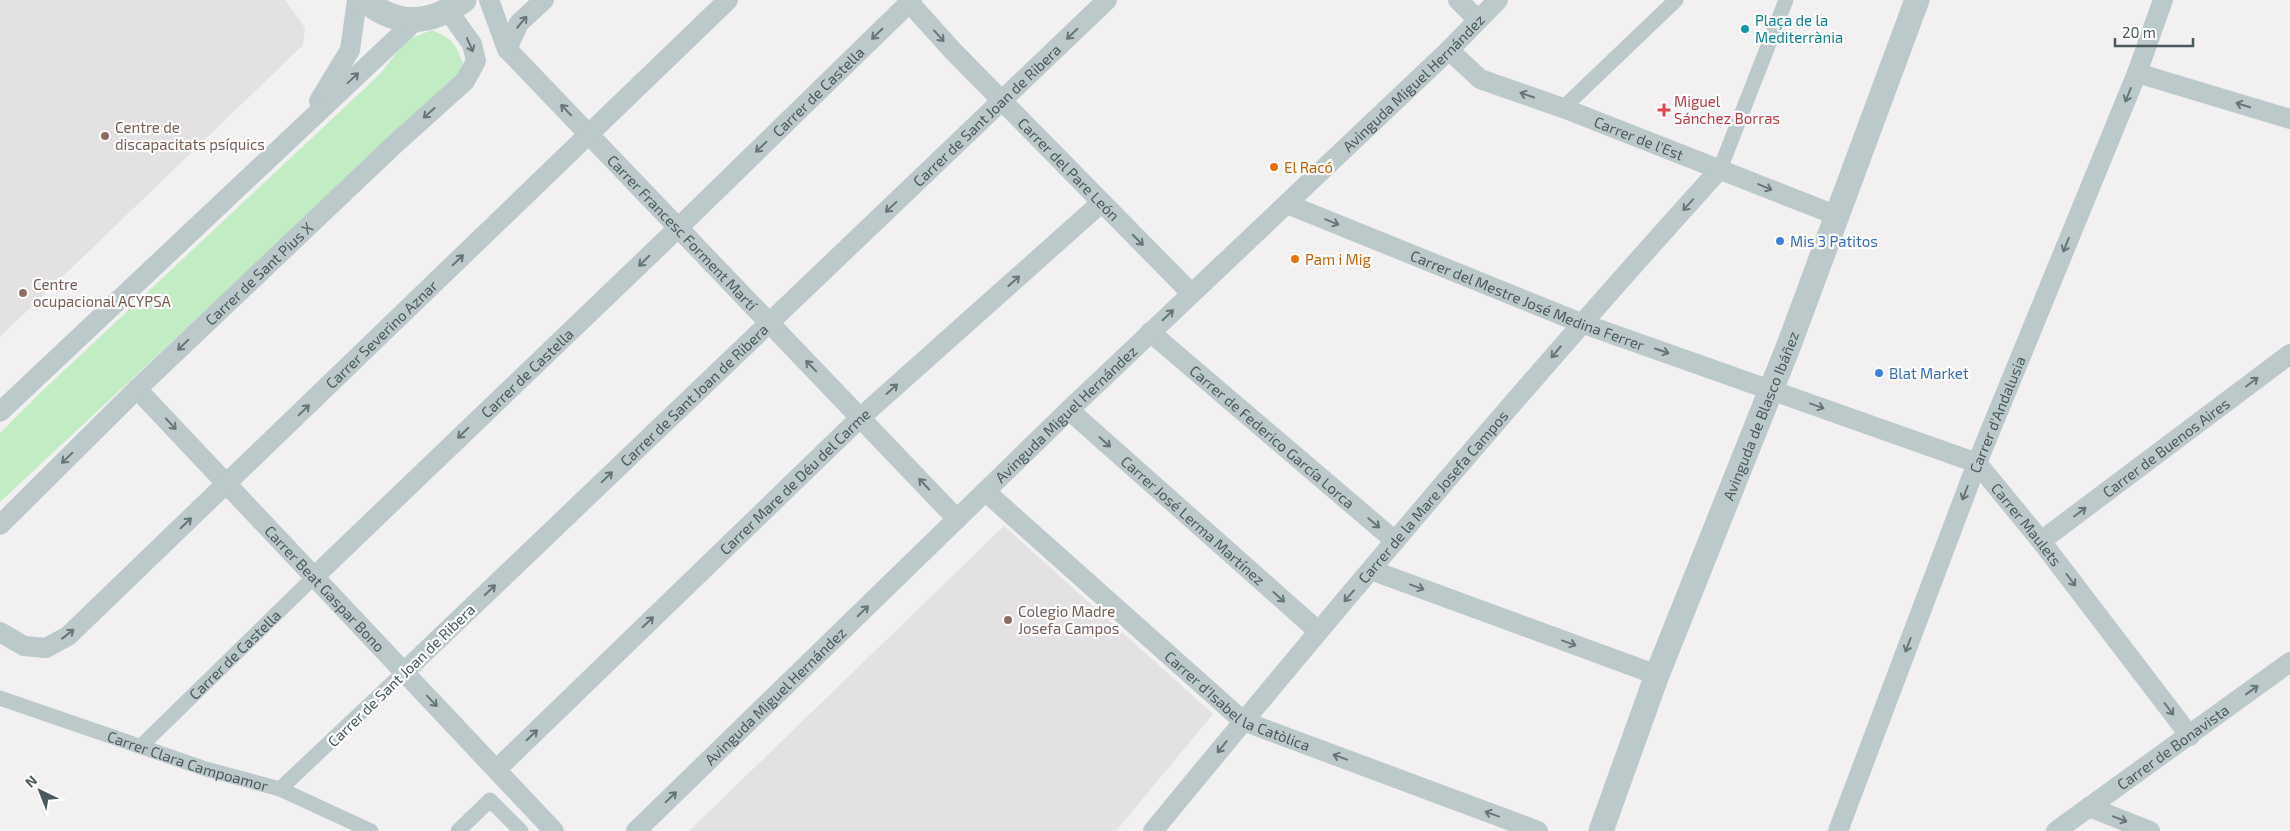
<svg xmlns="http://www.w3.org/2000/svg" width="2290" height="831" viewBox="0 0 2290 831" font-family="'Exo 2',sans-serif">
<style>
.education{fill:#e3e1e2}
.green{fill:#c2ecc4}
.lines{fill:none;stroke-linecap:round;stroke-linejoin:round}
.pedestrian{stroke:#bcc9cb;stroke-width:15}
.minor{stroke:#bcc9cb;stroke-width:20}
.tertiary{stroke:#bcc9cb;stroke-width:25}
.oneway{stroke:#667578}
.culture-dot{fill:#0f9aa8;stroke:#fff;stroke-width:2}
.health-dot{fill:#e0444e;stroke:#fff;stroke-width:2}
.education-dot{fill:#8d6e63;stroke:#fff;stroke-width:2}
.food-dot{fill:#e8710a;stroke:#fff;stroke-width:2}
.shop-dot{fill:#3f7fe0;stroke:#fff;stroke-width:2}
.labels{text-anchor:middle;dominant-baseline:central;stroke-width:4.5;stroke-linejoin:round;paint-order:stroke}
.culture-label{font-size:15px;fill:#0d838f;stroke:#fff;text-anchor:start}
.street-label{font-size:15px;fill:#49595c;stroke:#fff}
.health-label{font-size:15px;fill:#be3a42;stroke:#fff;text-anchor:start}
.education-label{font-size:15px;fill:#785e54;stroke:#fff;text-anchor:start}
.food-label{font-size:15px;fill:#c56008;stroke:#fff;text-anchor:start}
.shop-label{font-size:15px;fill:#366cbe;stroke:#fff;text-anchor:start}
</style>
<rect width="100%" height="100%" fill="#f2f0f0"/>
<g class="education">
<polygon points="0,0 285,0 305,28 303,45 0,337"/>
<polygon points="1004,526 1213,714 1116,831 689,831"/>
</g>
<path class="green" d="M 432,30 C 452,38 455,43 463,63 L 457,76 L 0,502 L 0,433 L 38,395 L 381,73 L 406,40 Z"/>
<g class="lines">
<g class="pedestrian">
<polyline points="1563,108 1676,0"/>
<polyline points="1720,169 1786,0"/>
<path id="s1" d="M 0,698 L 206,769 L 280,789 L 371,831"/>
<path id="s2" d="M 141,746 L 314,577"/>
<polyline points="280,789 404,672"/>
<polyline points="458,831 490,800 521,831"/>
</g>
<g class="minor">
<path id="s3" d="M 489,0 L 507,49 L 957,519"/>
<path id="s4" d="M 907,0 L 953,51 L 1191,293"/>
<polyline points="1458,0 1478,20"/>
<polyline points="507,49 519,23 544,0"/>
<path id="s5" d="M 1449,50 L 1480,79 L 1563,108 L 1838,216"/>
<polyline points="2137,73 2290,119"/>
<polyline points="319,101 350,50 357,0"/>
<path id="s6" d="M 1287,204 L 1581,323 L 1977,463 L 2041,541 L 2190,736"/>
<path id="s7" d="M 1150,332 L 1395,541"/>
<path id="s8" d="M 137,389 L 554,831"/>
<path id="s9" d="M 1069,410 L 1318,631"/>
<polyline points="0,412 416,20"/>
<path id="s10" d="M 986,492 L 1243,721 L 1538,831"/>
<path id="s11" d="M 0,525 L 137,389 L 395,144 L 465,81 L 476,61 L 472,44 L 449,12"/>
<path id="s12" d="M 2041,541 L 2290,354"/>
<polyline points="1371,570 1657,675"/>
<path id="s13" d="M 314,577 L 678,228 L 912,0"/>
<path id="s14" d="M 0,632 L 24,646 L 46,648 L 68,636 L 728,0"/>
<path id="s15" d="M 404,672 L 1107,0"/>
<path id="s16" d="M 497,769 L 861,417 L 1101,203"/>
<polyline points="2089,807 2150,831"/>
<path id="s17" d="M 636,831 L 1069,410 L 1449,50 L 1498,0"/>
<path id="s18" d="M 1153,831 C 1338,606 1525,384 1720,169"/>
<path id="s19" d="M 1838,831 L 1977,463 L 2137,73 L 2163,0"/>
<path id="s20" d="M 2056,831 L 2290,662"/>
</g>
<g class="tertiary">
<path d="M 365,0 C 397,28 432,24 464,0"/>
<path id="s21" d="M 1601,831 L 1657,675 L 1789,345 L 1917,0"/>
</g>
</g>
<defs><path id="oneway-shaft" d="M-6 0H5M1.5-3L5.5 0L1.5 3" fill="none" stroke-width="1.6" stroke-linecap="round" stroke-linejoin="round" transform="scale(1.25)"/></defs>
<g class="oneway">
<use href="#oneway-shaft" transform="translate(522 22) rotate(-50)"/>
<use href="#oneway-shaft" transform="translate(877 34) rotate(136)"/>
<use href="#oneway-shaft" transform="translate(1072 34) rotate(136)"/>
<use href="#oneway-shaft" transform="translate(939 36) rotate(48)"/>
<use href="#oneway-shaft" transform="translate(470 45) rotate(66)"/>
<use href="#oneway-shaft" transform="translate(353 78) rotate(-43)"/>
<use href="#oneway-shaft" transform="translate(1527 95) rotate(-161)"/>
<use href="#oneway-shaft" transform="translate(2128 95) rotate(112)"/>
<use href="#oneway-shaft" transform="translate(2243 105) rotate(-163)"/>
<use href="#oneway-shaft" transform="translate(566 110) rotate(-134)"/>
<use href="#oneway-shaft" transform="translate(429 113) rotate(138)"/>
<use href="#oneway-shaft" transform="translate(761 147) rotate(136)"/>
<use href="#oneway-shaft" transform="translate(1765 187) rotate(23)"/>
<use href="#oneway-shaft" transform="translate(1688 205) rotate(132)"/>
<use href="#oneway-shaft" transform="translate(891 207) rotate(137)"/>
<use href="#oneway-shaft" transform="translate(1332 222) rotate(22)"/>
<use href="#oneway-shaft" transform="translate(1138 240) rotate(45)"/>
<use href="#oneway-shaft" transform="translate(2066 245) rotate(112)"/>
<use href="#oneway-shaft" transform="translate(458 260) rotate(-44)"/>
<use href="#oneway-shaft" transform="translate(644 261) rotate(136)"/>
<use href="#oneway-shaft" transform="translate(1014 281) rotate(-42)"/>
<use href="#oneway-shaft" transform="translate(1168 315) rotate(-44)"/>
<use href="#oneway-shaft" transform="translate(183 345) rotate(136)"/>
<use href="#oneway-shaft" transform="translate(1662 351) rotate(19)"/>
<use href="#oneway-shaft" transform="translate(1556 352) rotate(130)"/>
<use href="#oneway-shaft" transform="translate(811 366) rotate(-134)"/>
<use href="#oneway-shaft" transform="translate(2252 382) rotate(-37)"/>
<use href="#oneway-shaft" transform="translate(892 389) rotate(-42)"/>
<use href="#oneway-shaft" transform="translate(1817 406) rotate(20)"/>
<use href="#oneway-shaft" transform="translate(304 410) rotate(-44)"/>
<use href="#oneway-shaft" transform="translate(171 424) rotate(47)"/>
<use href="#oneway-shaft" transform="translate(463 433) rotate(136)"/>
<use href="#oneway-shaft" transform="translate(1105 442) rotate(42)"/>
<use href="#oneway-shaft" transform="translate(67 458) rotate(136)"/>
<use href="#oneway-shaft" transform="translate(607 477) rotate(-44)"/>
<use href="#oneway-shaft" transform="translate(924 484) rotate(-133)"/>
<use href="#oneway-shaft" transform="translate(1965 493) rotate(111)"/>
<use href="#oneway-shaft" transform="translate(2080 512) rotate(-37)"/>
<use href="#oneway-shaft" transform="translate(186 523) rotate(-44)"/>
<use href="#oneway-shaft" transform="translate(1374 523) rotate(40)"/>
<use href="#oneway-shaft" transform="translate(2071 580) rotate(53)"/>
<use href="#oneway-shaft" transform="translate(1417 587) rotate(20)"/>
<use href="#oneway-shaft" transform="translate(490 590) rotate(-44)"/>
<use href="#oneway-shaft" transform="translate(1349 596) rotate(131)"/>
<use href="#oneway-shaft" transform="translate(1279 597) rotate(42)"/>
<use href="#oneway-shaft" transform="translate(863 611) rotate(-44)"/>
<use href="#oneway-shaft" transform="translate(648 622) rotate(-44)"/>
<use href="#oneway-shaft" transform="translate(68 634) rotate(-38)"/>
<use href="#oneway-shaft" transform="translate(1569 643) rotate(20)"/>
<use href="#oneway-shaft" transform="translate(1908 645) rotate(111)"/>
<use href="#oneway-shaft" transform="translate(2252 690) rotate(-36)"/>
<use href="#oneway-shaft" transform="translate(432 701) rotate(46)"/>
<use href="#oneway-shaft" transform="translate(2169 709) rotate(53)"/>
<use href="#oneway-shaft" transform="translate(532 735) rotate(-44)"/>
<use href="#oneway-shaft" transform="translate(1222 747) rotate(129)"/>
<use href="#oneway-shaft" transform="translate(1340 757) rotate(-160)"/>
<use href="#oneway-shaft" transform="translate(671 797) rotate(-44)"/>
<use href="#oneway-shaft" transform="translate(1492 814) rotate(-160)"/>
<use href="#oneway-shaft" transform="translate(2120 819) rotate(21)"/>
</g>
<circle class="culture-dot" cx="1745" cy="29" r="5"/>
<path class="health-dot" d="M1661.5 102.5h5v5h5v5h-5v5h-5v-5h-5v-5h5z"/>
<g class="education-dot">
<circle cx="105" cy="136" r="5"/>
<circle cx="23" cy="293" r="5"/>
<circle cx="1008" cy="620" r="5"/>
</g>
<g class="food-dot">
<circle cx="1274" cy="167" r="5"/>
<circle cx="1295" cy="259" r="5"/>
</g>
<g class="shop-dot">
<circle cx="1780" cy="241" r="5"/>
<circle cx="1879" cy="373" r="5"/>
</g>
<g class="labels">
<g class="culture-label">
<text x="1755" y="20">Plaça de la<tspan x="1755" dy="17">Mediterrània</tspan></text>
</g>
<g class="street-label">
<text stroke="none"><textPath href="#s17" startOffset="1079">Avinguda Miguel Hernández</textPath></text>
<text stroke="none"><textPath href="#s13" startOffset="700">Carrer de Castella</textPath></text>
<text stroke="none"><textPath href="#s15" startOffset="806">Carrer de Sant Joan de Ribera</textPath></text>
<text stroke="none"><textPath href="#s5" startOffset="212">Carrer de l'Est</textPath></text>
<text stroke="none"><textPath href="#s4" startOffset="234">Carrer del Pare León</textPath></text>
<text stroke="none"><textPath href="#s3" startOffset="306">Carrer Francesc Forment Martí</textPath></text>
<text stroke="none"><textPath href="#s11" startOffset="361">Carrer de Sant Pius X</textPath></text>
<text stroke="none"><textPath href="#s6" startOffset="259">Carrer del Mestre José Medina Ferrer</textPath></text>
<text stroke="none"><textPath href="#s14" startOffset="510">Carrer Severino Aznar</textPath></text>
<text stroke="none"><textPath href="#s13" startOffset="295">Carrer de Castella</textPath></text>
<text stroke="none"><textPath href="#s15" startOffset="401">Carrer de Sant Joan de Ribera</textPath></text>
<text stroke="none"><textPath href="#s17" startOffset="599">Avinguda Miguel Hernández</textPath></text>
<text stroke="none"><textPath href="#s19" startOffset="446">Carrer d'Andalusia</textPath></text>
<text stroke="none"><textPath href="#s21" startOffset="445">Avinguda de Blasco Ibáñez</textPath></text>
<text stroke="none"><textPath href="#s7" startOffset="161">Carrer de Federico García Lorca</textPath></text>
<text stroke="none"><textPath href="#s12" startOffset="156">Carrer de Buenos Aires</textPath></text>
<text stroke="none"><textPath href="#s16" startOffset="414">Carrer Mare de Déu del Carme</textPath></text>
<text stroke="none"><textPath href="#s18" startOffset="436">Carrer de la Mare Josefa Campos</textPath></text>
<text stroke="none"><textPath href="#s9" startOffset="166">Carrer José Lerma Martínez</textPath></text>
<text stroke="none"><textPath href="#s6" startOffset="816">Carrer Maulets</textPath></text>
<text stroke="none"><textPath href="#s8" startOffset="274">Carrer Beat Gaspar Bono</textPath></text>
<text stroke="none"><textPath href="#s2" startOffset="131">Carrer de Castella</textPath></text>
<text transform="translate(401 675) rotate(-44)">Carrer de Sant Joan de Ribera</text>
<text stroke="none"><textPath href="#s17" startOffset="194">Avinguda Miguel Hernández</textPath></text>
<text stroke="none"><textPath href="#s10" startOffset="329">Carrer d'Isabel la Catòlica</textPath></text>
<text stroke="none"><textPath href="#s20" startOffset="144">Carrer de Bonavista</textPath></text>
<text stroke="none"><textPath href="#s1" startOffset="198">Carrer Clara Campoamor</textPath></text>
</g>
<g class="health-label">
<text x="1674" y="101">Miguel<tspan x="1674" dy="17">Sánchez Borras</tspan></text>
</g>
<g class="education-label">
<text x="115" y="127">Centre de<tspan x="115" dy="17">discapacitats psíquics</tspan></text>
<text x="33" y="284">Centre<tspan x="33" dy="17">ocupacional ACYPSA</tspan></text>
<text x="1018" y="611">Colegio Madre<tspan x="1018" dy="17">Josefa Campos</tspan></text>
</g>
<g class="food-label">
<text x="1284" y="167">El Racó</text>
<text x="1305" y="259">Pam i Mig</text>
</g>
<g class="shop-label">
<text x="1790" y="241">Mis 3 Patitos</text>
<text x="1889" y="373">Blat Market</text>
</g>
</g>
<g transform="translate(40 791) rotate(317)" stroke="#ffffff" stroke-width="4" paint-order="stroke">
<path d="M0-4L9 19L0 12L-9 19Z" fill="#49595c"/>
<text y="-8" font-size="14" font-weight="bold" text-anchor="middle" fill="#49595c">N</text>
</g>
<path d="M2115 38v8h78v-8" fill="none" stroke="#49595c" stroke-width="2.5"/>
<text x="2122" y="38" font-size="15" fill="#49595c" stroke="#ffffff" stroke-width="4" paint-order="stroke">20 m</text>
</svg>
